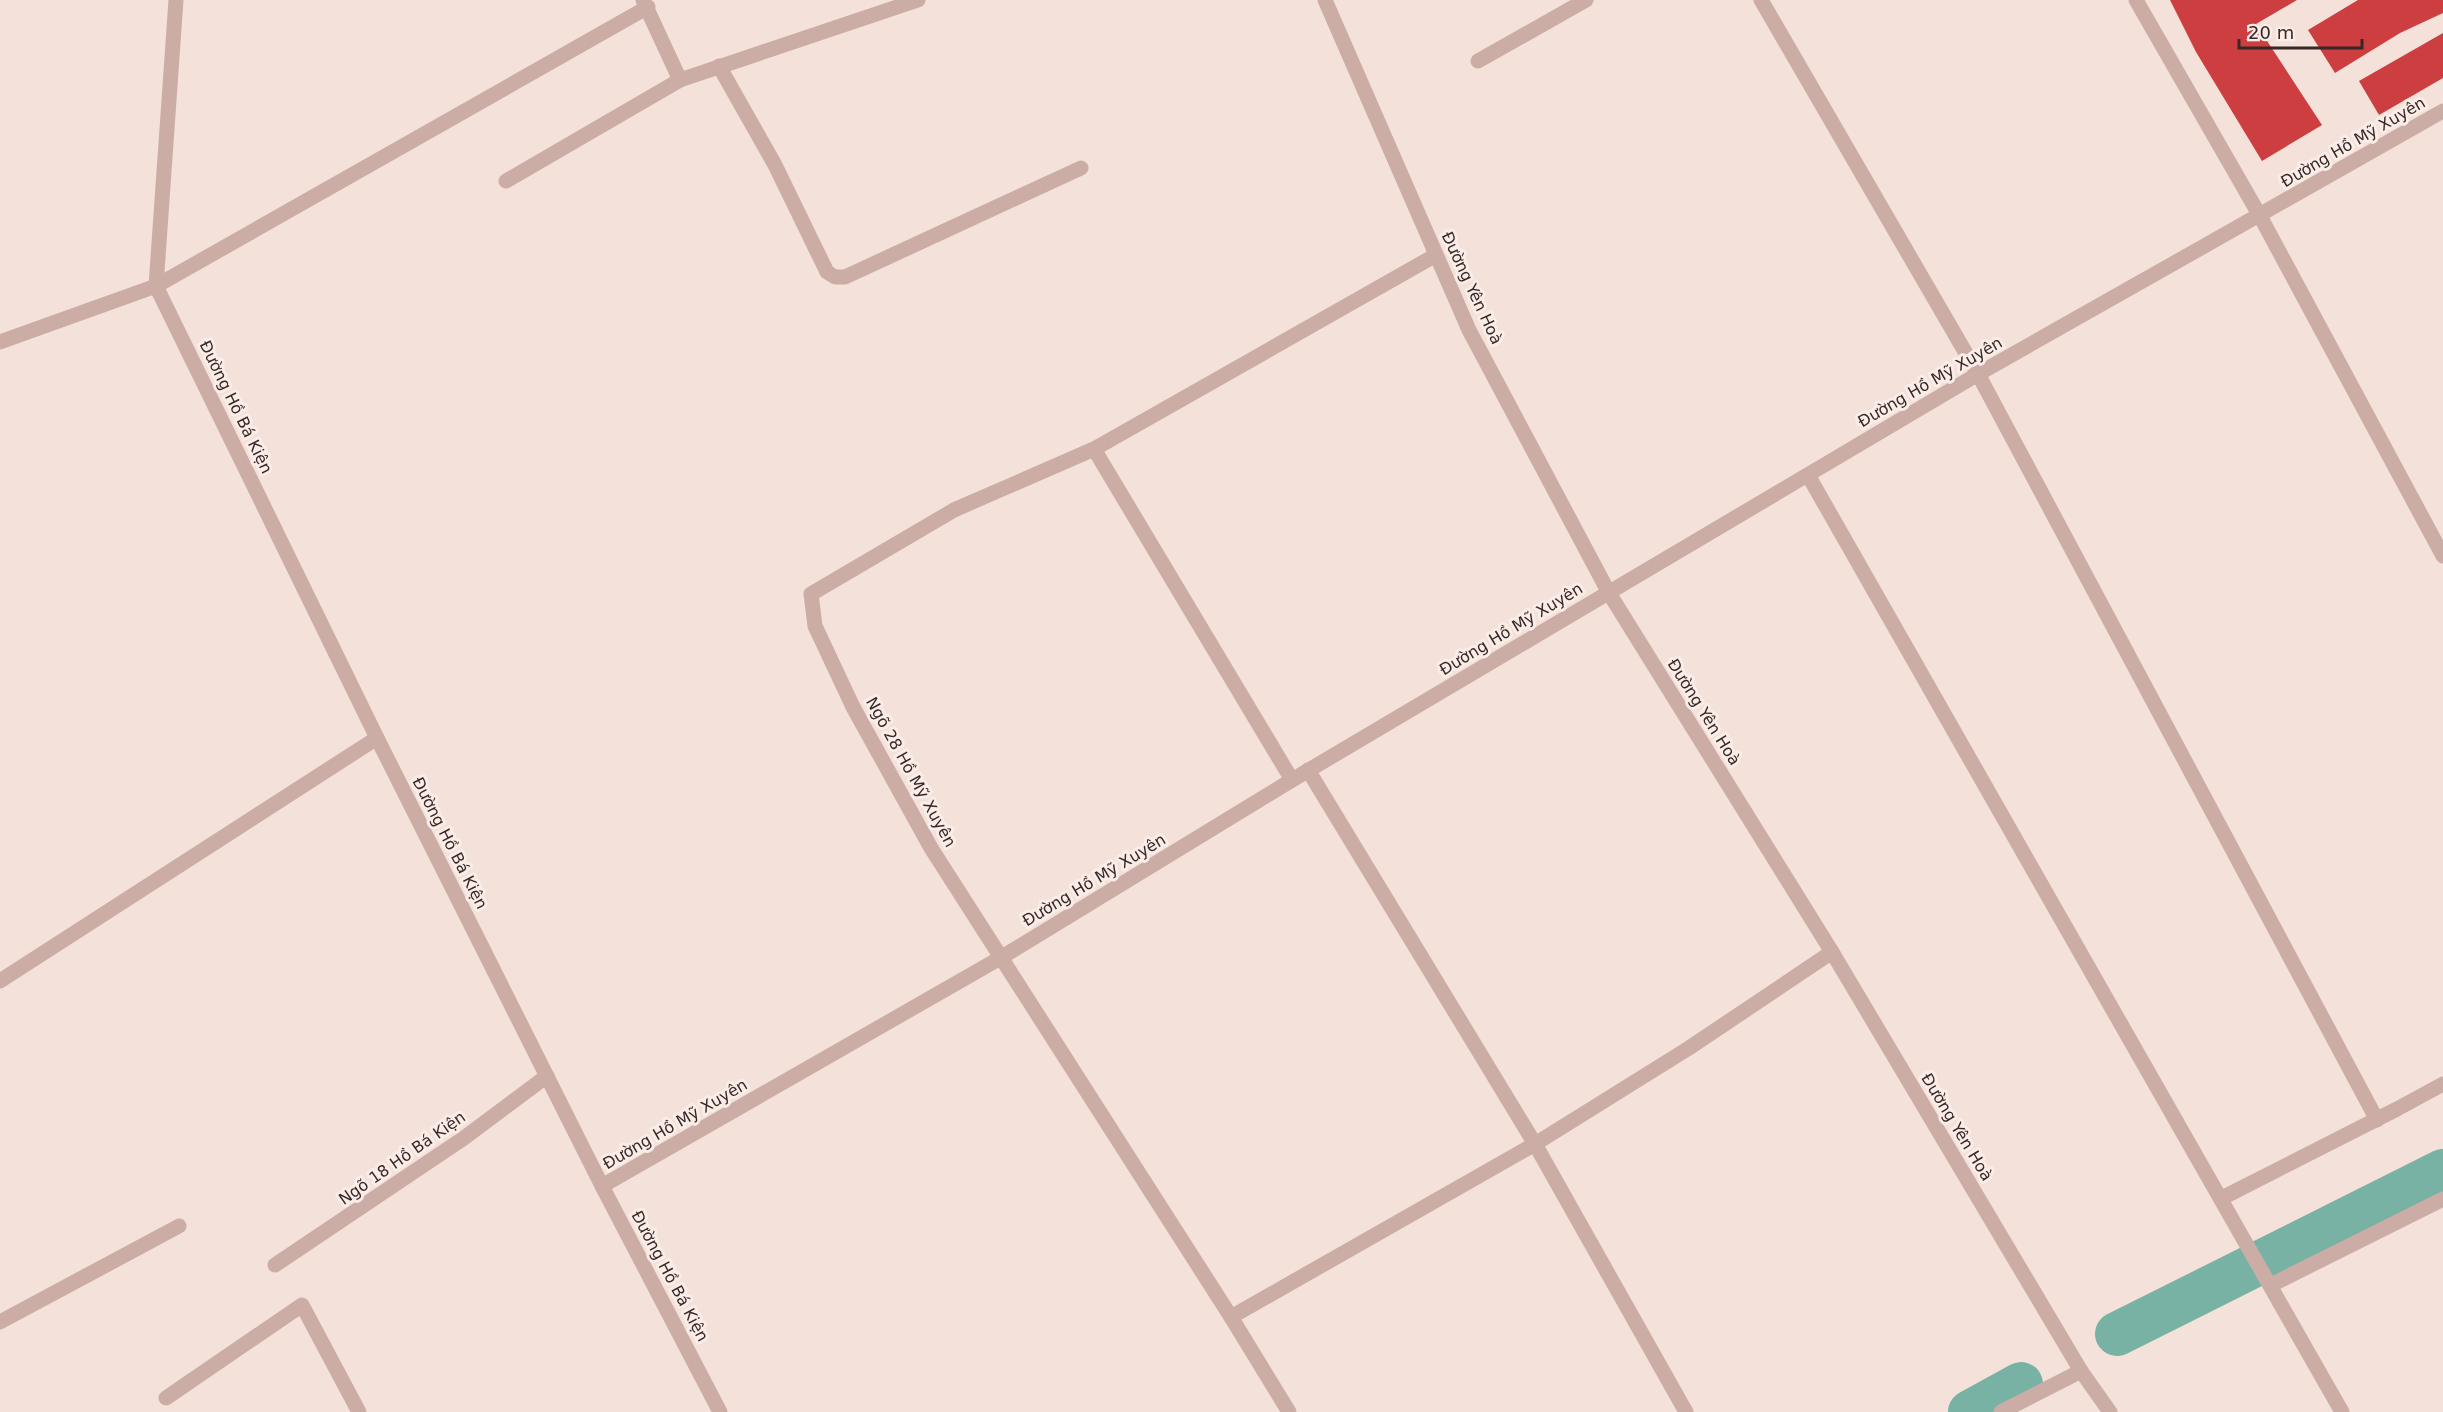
<svg xmlns="http://www.w3.org/2000/svg" width="2443" height="1412" viewBox="0 0 2443 1412" font-family="'DejaVu Sans',sans-serif">
<style>
.lines{fill:none;stroke-linecap:round;stroke-linejoin:round}
.canal{stroke:#77b2a5;stroke-width:44}
.building{fill:#cd3e40}
.minor{stroke:#ccada5;stroke-width:15}
.labels{text-anchor:middle;dominant-baseline:central;stroke-width:6;stroke-linejoin:round;paint-order:stroke}
.street-label{font-size:16px;fill:#372827;stroke:#faece7}
</style>
<rect width="100%" height="100%" fill="#f3e1da"/>
<g class="lines">
<g class="canal">
<polyline points="2117,1334 2443,1171"/>
<polyline points="1970,1412 2021,1384"/>
</g>
</g>
<g class="building">
<polygon points="2170,0 2297,0 2256,24 2322,125 2262,161 2196,52"/>
<polygon points="2358,0 2443,0 2443,13 2400,33 2335,73 2308,30"/>
<polygon points="2443,33 2443,78 2379,115 2359,81"/>
</g>
<g class="lines">
<g class="minor">
<polyline points="176,0 156,286 377,738 602,1186 720,1412"/>
<polyline points="643,0 680,80 918,0"/>
<polyline points="1325,0 1469,330 1609,593 1832,952 2081,1371 2110,1412"/>
<polyline points="1761,0 1978,374 2377,1120"/>
<polyline points="2136,0 2260,216 2443,556"/>
<polyline points="1478,61 1586,0"/>
<polyline points="719,66 775,165 827,272 835,277 845,277 1081,168"/>
<polyline points="506,181 680,80"/>
<polyline points="0,342 156,286 648,7"/>
<polyline points="1094,449 1292,780"/>
<polyline points="1808,475 2342,1412"/>
<polyline points="1308,770 1535,1144 1686,1412"/>
<polyline points="0,981 377,738"/>
<polyline points="602,1186 1002,957 1292,780 1978,374 2443,111"/>
<polyline points="2222,1198 2397,1109 2443,1084"/>
<polyline points="275,1265 464,1138 547,1076"/>
<polyline points="2271,1285 2443,1199"/>
<polyline points="1231,1317 1535,1144 1689,1048 1832,952"/>
<polyline points="0,1322 179,1226"/>
<polyline points="166,1398 302,1305 359,1412"/>
<polyline points="1289,1412 1231,1317 931,848 853,707 815,626 811,594 954,510 1094,449 1436,255"/>
<polyline points="2001,1412 2081,1371"/>
</g>
</g>
<g class="labels">
<g class="street-label">
<text transform="translate(2353 142) rotate(-30)">Đường Hồ Mỹ Xuyên</text>
<text transform="translate(1472 288) rotate(65)">Đường Yên Hoà</text>
<text transform="translate(1930 382) rotate(-30)">Đường Hồ Mỹ Xuyên</text>
<text transform="translate(236 407) rotate(64)">Đường Hồ Bá Kiện</text>
<text transform="translate(1511 629) rotate(-31)">Đường Hồ Mỹ Xuyên</text>
<text transform="translate(1704 712) rotate(58)">Đường Yên Hoà</text>
<text transform="translate(911 772) rotate(61)">Ngõ 28 Hồ Mỹ Xuyên</text>
<text transform="translate(450 843) rotate(63)">Đường Hồ Bá Kiện</text>
<text transform="translate(1094 880) rotate(-31)">Đường Hồ Mỹ Xuyên</text>
<text transform="translate(675 1124) rotate(-30)">Đường Hồ Mỹ Xuyên</text>
<text transform="translate(1957 1127) rotate(59)">Đường Yên Hoà</text>
<text transform="translate(402 1158) rotate(-35)">Ngõ 18 Hồ Bá Kiện</text>
<text transform="translate(670 1276) rotate(62)">Đường Hồ Bá Kiện</text>
</g>
</g>
<path d="M2239 39v9h123v-9" fill="none" stroke="#372827" stroke-width="3"/>
<text x="2248" y="39" font-size="18" fill="#372827" stroke="#faece7" stroke-width="4.5" paint-order="stroke">20 m</text>
</svg>
